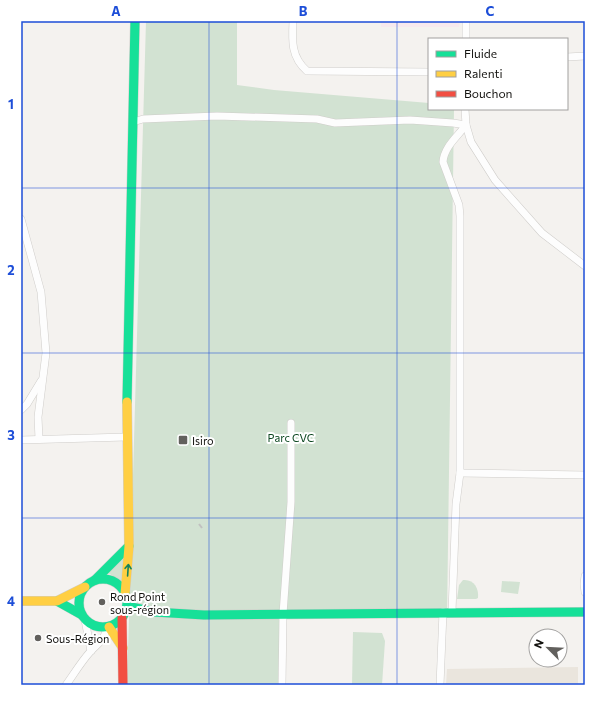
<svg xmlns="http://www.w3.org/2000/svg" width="606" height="706" viewBox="0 0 606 706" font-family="Commissioner,sans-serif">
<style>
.built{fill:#eae5dd}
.education{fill:#f7e9ee}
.green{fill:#d2e2d2}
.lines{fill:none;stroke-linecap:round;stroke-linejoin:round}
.street-casing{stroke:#cfcdca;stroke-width:8}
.fast-casing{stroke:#cfcdca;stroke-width:10}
.slow-casing{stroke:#cfcdca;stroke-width:10}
.jam-casing{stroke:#cfcdca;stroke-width:10}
.street{stroke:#fdfdfd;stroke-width:7}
.fast{stroke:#16e098;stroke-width:9}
.slow{stroke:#ffcf43;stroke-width:9}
.jam{stroke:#f24e42;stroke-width:9}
.rail{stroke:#c1c1c0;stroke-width:2;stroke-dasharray:8 4;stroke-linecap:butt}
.oneway{stroke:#15835a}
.grid{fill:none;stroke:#1d4ed8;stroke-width:1;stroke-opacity:0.55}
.poi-dot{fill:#62605d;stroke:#fff;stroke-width:1.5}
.labels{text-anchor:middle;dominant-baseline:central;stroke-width:4;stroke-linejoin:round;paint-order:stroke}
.park-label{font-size:11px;fill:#0d4821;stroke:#fff}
.poi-label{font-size:11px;fill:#13120f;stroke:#fff;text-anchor:start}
.neatline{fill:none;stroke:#1d4ed8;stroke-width:1.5}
.grid-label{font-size:13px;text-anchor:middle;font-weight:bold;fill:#1d4ed8}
</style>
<rect width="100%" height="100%" fill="#f4f2ef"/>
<polygon class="built" points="578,667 578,685 446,685 447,669"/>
<polygon class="education" points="381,21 460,21 459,27 381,27"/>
<g class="green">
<polygon points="146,21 237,21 237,85 274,90 429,103 429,109 454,109 447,618 283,614 283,685 127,685"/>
<polygon points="125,557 121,581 108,573"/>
<path d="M 463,580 C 474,579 479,588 478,598 L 476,599 L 457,599 L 459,585 Z"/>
<polygon points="502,581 520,582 518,594 501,592"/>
<polygon points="353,632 382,633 385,641 382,685 352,685"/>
</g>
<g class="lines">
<g class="street-casing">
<g id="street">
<path d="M 293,21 C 292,41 291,57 307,71 L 429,72"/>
<polyline points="466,39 466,21"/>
<polyline points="567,57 585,56"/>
<polyline points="465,109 466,125 471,142 495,180 542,233 585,266"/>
<path d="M 133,122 L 143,119 L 217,116 L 317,119 L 335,123 L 410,120 L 453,123 L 466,125 C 457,137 444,147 443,162 L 459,205 L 460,216 L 460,473 L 456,504 L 452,612"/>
<polyline points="21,219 41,292 46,353 38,417 39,439"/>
<polyline points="21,410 27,404 41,381"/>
<polyline points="21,440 126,437"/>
<polyline points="460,473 585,475"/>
<polyline points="585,576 584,584 585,592"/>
<polyline points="85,620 91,651"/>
<path d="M 66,685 C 74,674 81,662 90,652 C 98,643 105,640 107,627"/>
<polyline points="282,685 283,614 291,502 291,423"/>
<polyline points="440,685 443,612"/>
</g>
</g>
<g class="fast-casing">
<g id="fast">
<polyline points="127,402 135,21"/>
<circle cx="103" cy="603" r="24"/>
<polyline points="95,580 129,546"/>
<polyline points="57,601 82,615"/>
<polyline points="127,606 154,612 204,615 585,612"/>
</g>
</g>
<g class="slow-casing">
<g id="slow">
<polyline points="125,594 129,546 127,402"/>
<polyline points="21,601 57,601 85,587"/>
<polyline points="109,627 123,648"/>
</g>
</g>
<g class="jam-casing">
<polyline id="jam" points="122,618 123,685"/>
</g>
<use href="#street" class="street"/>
<use href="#fast" class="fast"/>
<use href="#slow" class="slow"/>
<use href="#jam" class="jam"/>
<polyline class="rail" points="199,524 202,528"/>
</g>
<defs><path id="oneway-shaft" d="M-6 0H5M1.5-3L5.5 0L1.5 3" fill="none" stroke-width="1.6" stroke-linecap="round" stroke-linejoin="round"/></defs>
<use class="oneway" href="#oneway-shaft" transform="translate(128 570) rotate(-86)"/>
<path class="grid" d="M 209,21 L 209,685M 397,21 L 397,685M 21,188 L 585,188M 21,353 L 585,353M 21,518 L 585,518"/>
<g class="poi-dot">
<rect x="178" y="435" width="10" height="10" rx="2"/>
<circle cx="102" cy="602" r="4"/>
<circle cx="38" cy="638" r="4"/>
</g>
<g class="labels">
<g class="park-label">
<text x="291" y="437">Parc CVC</text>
</g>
<g class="poi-label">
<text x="192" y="440">Isiro</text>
<text x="110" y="596">Rond Point<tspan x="110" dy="13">sous-région</tspan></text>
<text x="46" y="638">Sous-Région</text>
</g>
</g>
<rect width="606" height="706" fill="none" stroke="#ffffff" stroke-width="44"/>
<rect x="428" y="38" width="140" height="72" fill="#ffffff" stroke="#a1a09f"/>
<rect x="436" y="51" width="20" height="6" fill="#16e098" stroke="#a1a09f"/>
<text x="464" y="58" font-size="12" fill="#13120f">Fluide</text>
<rect x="436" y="71" width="20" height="6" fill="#ffcf43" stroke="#a1a09f"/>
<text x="464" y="78" font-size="12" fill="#13120f">Ralenti</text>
<rect x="436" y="91" width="20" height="6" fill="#f24e42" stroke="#a1a09f"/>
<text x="464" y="98" font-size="12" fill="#13120f">Bouchon</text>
<g transform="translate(548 648) rotate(294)"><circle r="19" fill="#ffffff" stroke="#a1a09f"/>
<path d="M0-3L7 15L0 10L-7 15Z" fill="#62605d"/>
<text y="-6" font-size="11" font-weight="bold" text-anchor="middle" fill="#13120f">N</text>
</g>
<rect x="22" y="22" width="562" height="662" class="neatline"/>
<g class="grid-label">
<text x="116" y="16">A</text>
<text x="303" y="16">B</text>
<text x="490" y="16">C</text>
<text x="11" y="109">1</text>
<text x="11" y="275">2</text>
<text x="11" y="440">3</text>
<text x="11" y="606">4</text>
</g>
</svg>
